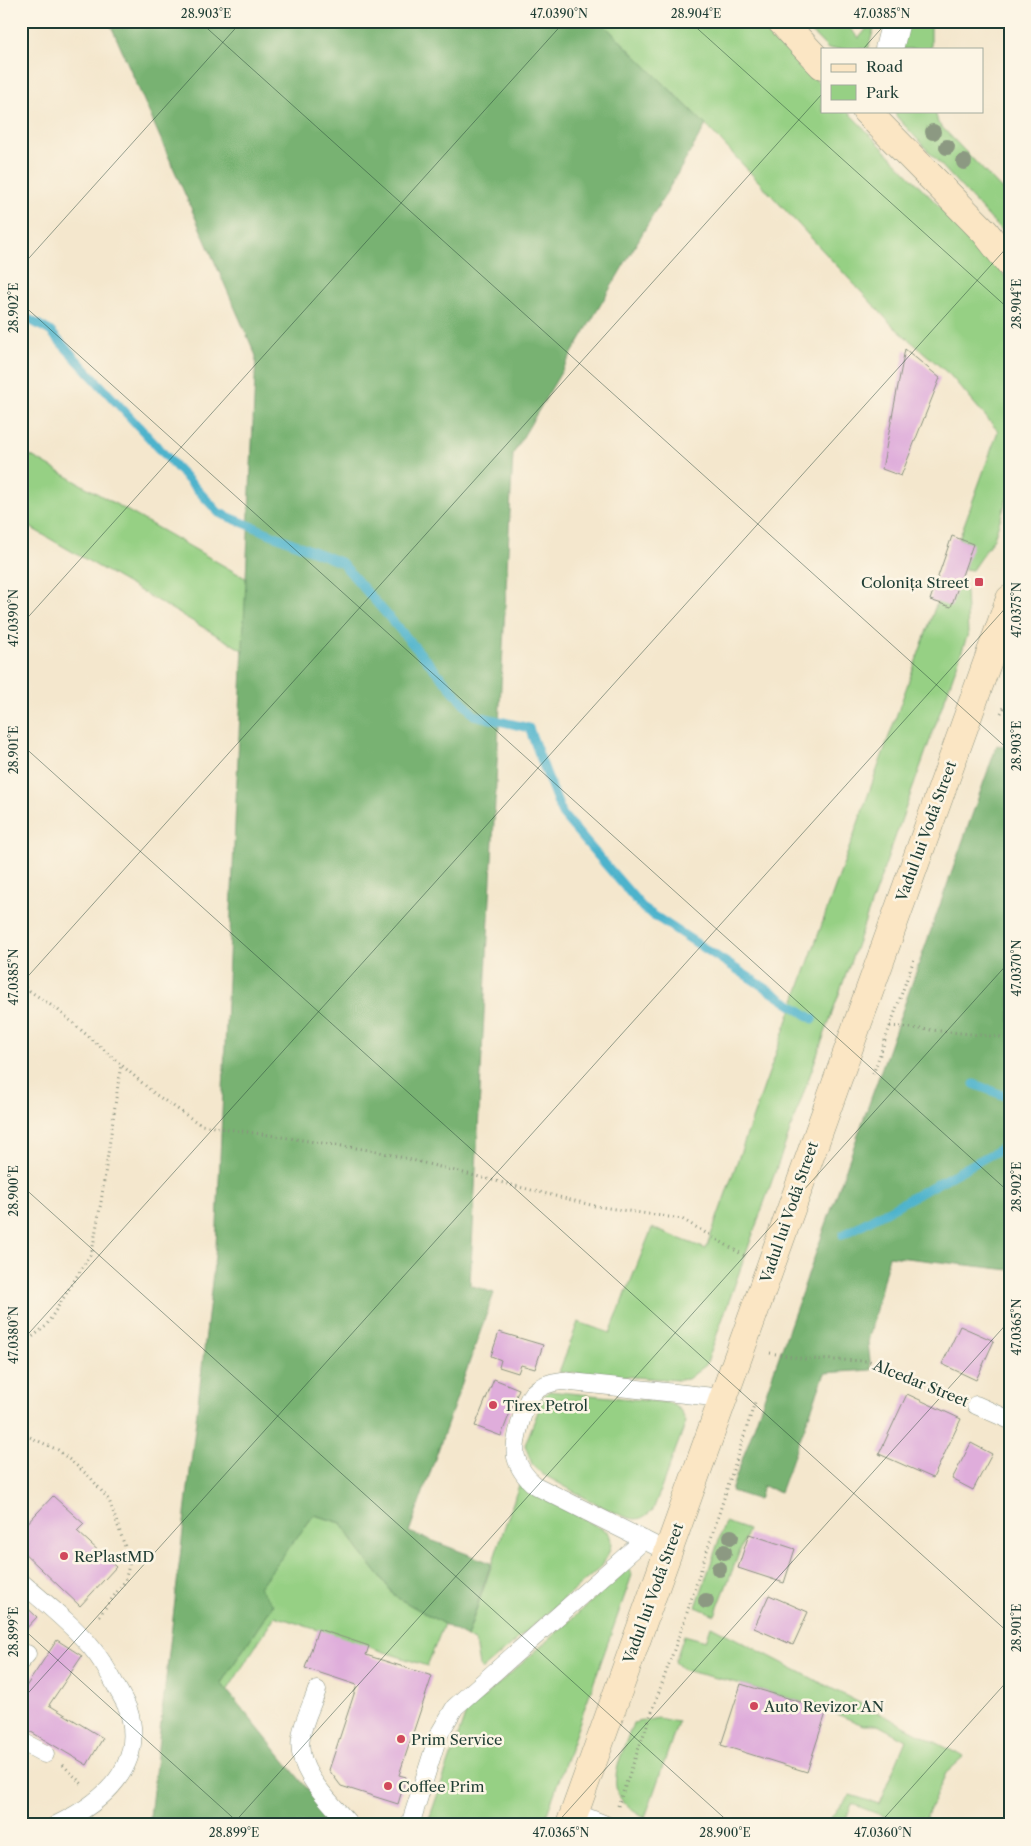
<svg xmlns="http://www.w3.org/2000/svg" width="1031" height="1846" viewBox="0 0 1031 1846" font-family="'Libre Caslon Text',serif">
<style>
.green{fill:#96d084;stroke:#5a865c}
.forest{fill:#78b272;stroke:#4c7853}
.lines{fill:none;stroke-linecap:round;stroke-linejoin:round}
.stream{stroke:#4db3cc;stroke-width:9}
.building{fill:#dfaddb}
.lane-casing{stroke:#8a9280;stroke-width:19}
.street-casing{stroke:#8a9280;stroke-width:29}
.secondary-casing{stroke:#8a9280;stroke-width:29}
.path{stroke:#8a9280;stroke-width:3;stroke-dasharray:1 4;stroke-linecap:butt}
.lane{stroke:#fff;stroke-width:18}
.street{stroke:#fff;stroke-width:28}
.secondary{stroke:#fbe6c4;stroke-width:28}
.tree{fill:#8c9982}
.ticks{fill:none;stroke:#1f3d34;stroke-width:1;stroke-opacity:0.45}
.poi-dot{fill:#d1495b;stroke:#fcf5e5;stroke-width:2}
.labels{text-anchor:middle;dominant-baseline:central;stroke-width:5;stroke-linejoin:round;paint-order:stroke}
.poi-label{font-size:15px;fill:#1f3d34;stroke:#fcf5e5;text-anchor:start}
.street-label{font-size:15px;fill:#1f3d34;stroke:#fcf5e5}
.neatline{fill:none;stroke:#1f3d34;stroke-width:2}
.ticks-label{font-size:12px;text-anchor:middle;fill:#1f3d34}
</style>
<rect width="100%" height="100%" fill="#fcf5e5"/>
<filter id="ink" filterUnits="userSpaceOnUse"><feTurbulence type="fractalNoise" baseFrequency=".02" numOctaves="2"/><feDisplacementMap in="SourceGraphic" scale="10" xChannelSelector="R" yChannelSelector="G"/><feConvolveMatrix kernelMatrix="1 2 1 2 8 2 1 2 1" color-interpolation-filters="sRGB"/></filter>
<filter id="wash" filterUnits="userSpaceOnUse"><feTurbulence type="fractalNoise" baseFrequency=".0096" numOctaves="4" result="noise"/><feDisplacementMap in="SourceGraphic" scale="20" xChannelSelector="R" yChannelSelector="G"/><feGaussianBlur stdDeviation="1.12" result="paint"/><feColorMatrix in="noise" values="0 0 0 0 0 0 0 0 0 0 0 0 0 0 0 0 0 1.4 0 .05"/><feComposite in="paint" operator="in"/></filter>
<g filter="url(#wash)">
<rect width="100%" height="100%" fill="#f4e7cd"/>
<g class="green">
<polygon points="600,21 760,21 822,86 822,111 847,111 999,268 1010,284 1010,490 994,538 972,570 964,569 972,544 959,539 998,431 950,375 893,326 706,125"/>
<polygon points="801,21 842,21 859,38 873,21 876,21 868,49 828,49"/>
<polygon points="905,21 931,21 931,49 900,49"/>
<polygon points="895,111 935,111 938,123 1010,198 1010,240 896,116"/>
<polygon points="21,450 247,579 244,651 21,522"/>
<polygon points="958,587 966,591 968,634 706,1365 688,1379 677,1380 559,1372 578,1322 610,1333 652,1228 706,1249 937,602"/>
<path d="M 549,1391 L 671,1403 L 681,1411 L 686,1422 L 653,1510 C 647,1514 643,1519 635,1519 C 617,1518 562,1484 542,1474 L 532,1464 L 525,1445 L 544,1396 Z"/>
<path d="M 519,1485 L 608,1532 C 615,1545 608,1554 602,1566 L 482,1670 L 479,1666 L 475,1642 L 467,1637 Z"/>
<polygon points="314,1515 341,1523 358,1549 396,1597 444,1624 427,1666 275,1616 227,1691 221,1683 273,1605 258,1588"/>
<polygon points="725,1522 748,1530 715,1615 696,1607"/>
<polygon points="628,1569 632,1575 543,1825 427,1825 466,1713"/>
<polygon points="711,1626 964,1757 946,1773 923,1825 907,1825 852,1804 844,1825 824,1825 850,1795 879,1804 906,1740 878,1725 863,1725 827,1710 741,1684 684,1670 675,1662 684,1635 706,1641"/>
<path d="M 658,1718 L 678,1722 L 645,1818 C 634,1812 621,1804 617,1791 C 611,1773 627,1741 633,1723 Z"/>
</g>
<g class="forest">
<polygon points="109,21 600,21 706,125 513,454 470,1285 494,1293 409,1532 491,1563 467,1637 396,1597 358,1549 342,1523 314,1515 259,1587 273,1605 221,1683 337,1825 149,1825 216,1247 256,356"/>
<polygon points="997,745 1010,749 1010,1270 889,1256 868,1342 871,1370 825,1373 780,1492 763,1486 759,1500 731,1491"/>
</g>
<g class="lines">
<g class="stream">
<polyline points="21,315 50,331 219,513 342,563 474,715 529,728 562,814 644,909 813,1019"/>
<polyline points="974,1084 1010,1098"/>
<polyline points="843,1235 1010,1144"/>
</g>
</g>
<g id="blocks">
<g class="building">
<polygon points="905,349 940,378 901,476 882,469"/>
<polygon points="952,536 973,544 951,607 930,600"/>
<polygon points="960,1326 994,1341 976,1380 942,1364"/>
<polygon points="499,1332 543,1345 535,1369 521,1365 518,1373 499,1367 501,1360 491,1356"/>
<polygon points="494,1379 519,1389 501,1436 475,1426"/>
<polygon points="907,1394 961,1419 933,1478 879,1454"/>
<polygon points="971,1443 992,1454 973,1490 952,1479"/>
<polygon points="53,1496 84,1524 77,1531 116,1567 80,1606 21,1550 21,1530"/>
<polygon points="749,1534 795,1549 784,1583 738,1568"/>
<polygon points="769,1595 808,1612 793,1645 754,1628"/>
<polygon points="21,1602 37,1617 21,1634"/>
<polygon points="318,1629 369,1646 366,1655 432,1676 399,1775 406,1777 398,1804 341,1786 329,1770 357,1685 305,1668"/>
<polygon points="57,1640 82,1656 49,1705 103,1738 87,1765 21,1726 21,1694"/>
<polygon points="741,1684 827,1710 807,1772 721,1745"/>
</g>
</g>
</g>
<g filter="url(#ink)">
<use href="#blocks" fill-opacity="0" stroke="#8a9280" stroke-width="1"/>
<g class="lines">
<g class="lane-casing">
<g id="lane">
<polyline points="976,1405 1010,1420"/>
<path d="M 668,1552 L 536,1486 C 526,1478 519,1469 516,1457 C 513,1443 524,1403 533,1393 C 541,1385 551,1382 562,1381 L 723,1398"/>
<path d="M 21,1582 C 45,1603 71,1623 91,1647 C 101,1659 110,1674 117,1688 C 121,1695 125,1702 128,1709 C 147,1766 102,1803 56,1825"/>
<polyline points="21,1661 27,1654"/>
<path d="M 317,1690 C 312,1705 303,1721 301,1737 C 295,1771 330,1801 350,1825"/>
<polyline points="21,1741 45,1754"/>
<polyline points="574,1812 606,1825"/>
<polyline points="410,1825 438,1736 455,1707 644,1540"/>
</g>
</g>
<g class="street-casing">
<polyline id="street" points="889,49 896,21"/>
</g>
<g class="secondary-casing">
<g id="secondary">
<polyline points="781,21 822,65"/>
<polyline points="866,111 985,232 1010,264"/>
<polyline points="570,1825 1010,599"/>
</g>
</g>
<g class="path">
<polyline points="1001,713 1010,697"/>
<polyline points="21,985 58,1010 155,1094 201,1125 376,1151 595,1206 682,1219 745,1256"/>
<polyline points="890,1026 1010,1038"/>
<polyline points="873,1074 914,959"/>
<polyline points="21,1346 46,1326 92,1252 101,1202 121,1064"/>
<polyline points="770,1353 805,1359 869,1361 956,1397"/>
<polyline points="21,1433 58,1450 90,1477 109,1500 130,1561 125,1581 97,1619"/>
<polyline points="63,1765 82,1784"/>
<polyline points="618,1806 684,1622 755,1402"/>
</g>
<use href="#lane" class="lane"/>
<use href="#street" class="street"/>
<use href="#secondary" class="secondary"/>
</g>
<g class="tree">
<circle cx="933" cy="132" r="8"/>
<circle cx="947" cy="147" r="8"/>
<circle cx="964" cy="162" r="8"/>
<circle cx="731" cy="1537" r="8"/>
<circle cx="724" cy="1552" r="8"/>
<circle cx="719" cy="1569" r="8"/>
<circle cx="706" cy="1601" r="8"/>
</g>
</g>
<path class="ticks" d="M 199,21 L 1010,751M 689,21 L 1010,310M 863,49 L 888,21M 21,267 L 242,21M 21,303 L 1010,1193M 21,625 L 565,21M 21,744 L 1010,1634M 21,984 L 822,94M 21,1185 L 732,1825M 21,1342 L 1010,244M 21,1627 L 241,1825M 21,1701 L 1010,603M 232,1825 L 1010,961M 555,1825 L 1010,1320M 878,1825 L 1010,1678"/>
<g class="poi-dot">
<rect x="974" y="577" width="10" height="10" rx="2.5"/>
<circle cx="493" cy="1405" r="5"/>
<circle cx="64" cy="1556" r="5"/>
<circle cx="754" cy="1706" r="5"/>
<circle cx="401" cy="1739" r="5"/>
<circle cx="388" cy="1786" r="5"/>
</g>
<g class="labels">
<g class="poi-label">
<text x="969" y="582" text-anchor="end">Colonița Street</text>
<text x="503" y="1405">Tirex Petrol</text>
<text x="74" y="1556">RePlastMD</text>
<text x="764" y="1706">Auto Revizor AN</text>
<text x="411" y="1739">Prim Service</text>
<text x="398" y="1786">Coffee Prim</text>
</g>
<g class="street-label">
<text transform="translate(926 831) rotate(-70)">Vadul lui Vodă Street</text>
<text transform="translate(789 1212) rotate(-71)">Vadul lui Vodă Street</text>
<text transform="translate(921 1383) rotate(22)">Alcedar Street</text>
<text transform="translate(653 1593) rotate(-70)">Vadul lui Vodă Street</text>
</g>
</g>
<rect width="1031" height="1846" fill="none" stroke="#fcf5e5" stroke-width="55"/>
<rect x="821" y="48" width="162" height="65" fill="#fcf5e5" stroke="#a4ab9e"/>
<rect x="831" y="64" width="25" height="8" fill="#fbe6c4" stroke="#a4ab9e"/>
<text x="866" y="72" font-size="15" fill="#1f3d34">Road</text>
<rect x="831" y="85" width="25" height="15" fill="#96d084" stroke="#a4ab9e"/>
<text x="866" y="98" font-size="15" fill="#1f3d34">Park</text>
<rect x="28" y="28" width="976" height="1790" class="neatline"/>
<g class="ticks-label">
<text x="206" y="18">28.903°E</text>
<text x="559" y="18">47.0390°N</text>
<text x="696" y="18">28.904°E</text>
<text x="882" y="18">47.0385°N</text>
<text transform="translate(1017 304) rotate(-90)" y="4">28.904°E</text>
<text transform="translate(14 308) rotate(-90)" y="4">28.902°E</text>
<text transform="translate(1017 610) rotate(-90)" y="4">47.0375°N</text>
<text transform="translate(14 618) rotate(-90)" y="4">47.0390°N</text>
<text transform="translate(1017 746) rotate(-90)" y="4">28.903°E</text>
<text transform="translate(14 750) rotate(-90)" y="4">28.901°E</text>
<text transform="translate(1017 968) rotate(-90)" y="4">47.0370°N</text>
<text transform="translate(14 977) rotate(-90)" y="4">47.0385°N</text>
<text transform="translate(1017 1187) rotate(-90)" y="4">28.902°E</text>
<text transform="translate(14 1191) rotate(-90)" y="4">28.900°E</text>
<text transform="translate(1017 1327) rotate(-90)" y="4">47.0365°N</text>
<text transform="translate(14 1335) rotate(-90)" y="4">47.0380°N</text>
<text transform="translate(1017 1628) rotate(-90)" y="4">28.901°E</text>
<text transform="translate(14 1632) rotate(-90)" y="4">28.899°E</text>
<text x="234" y="1837">28.899°E</text>
<text x="561" y="1837">47.0365°N</text>
<text x="725" y="1837">28.900°E</text>
<text x="883" y="1837">47.0360°N</text>
</g>
</svg>
